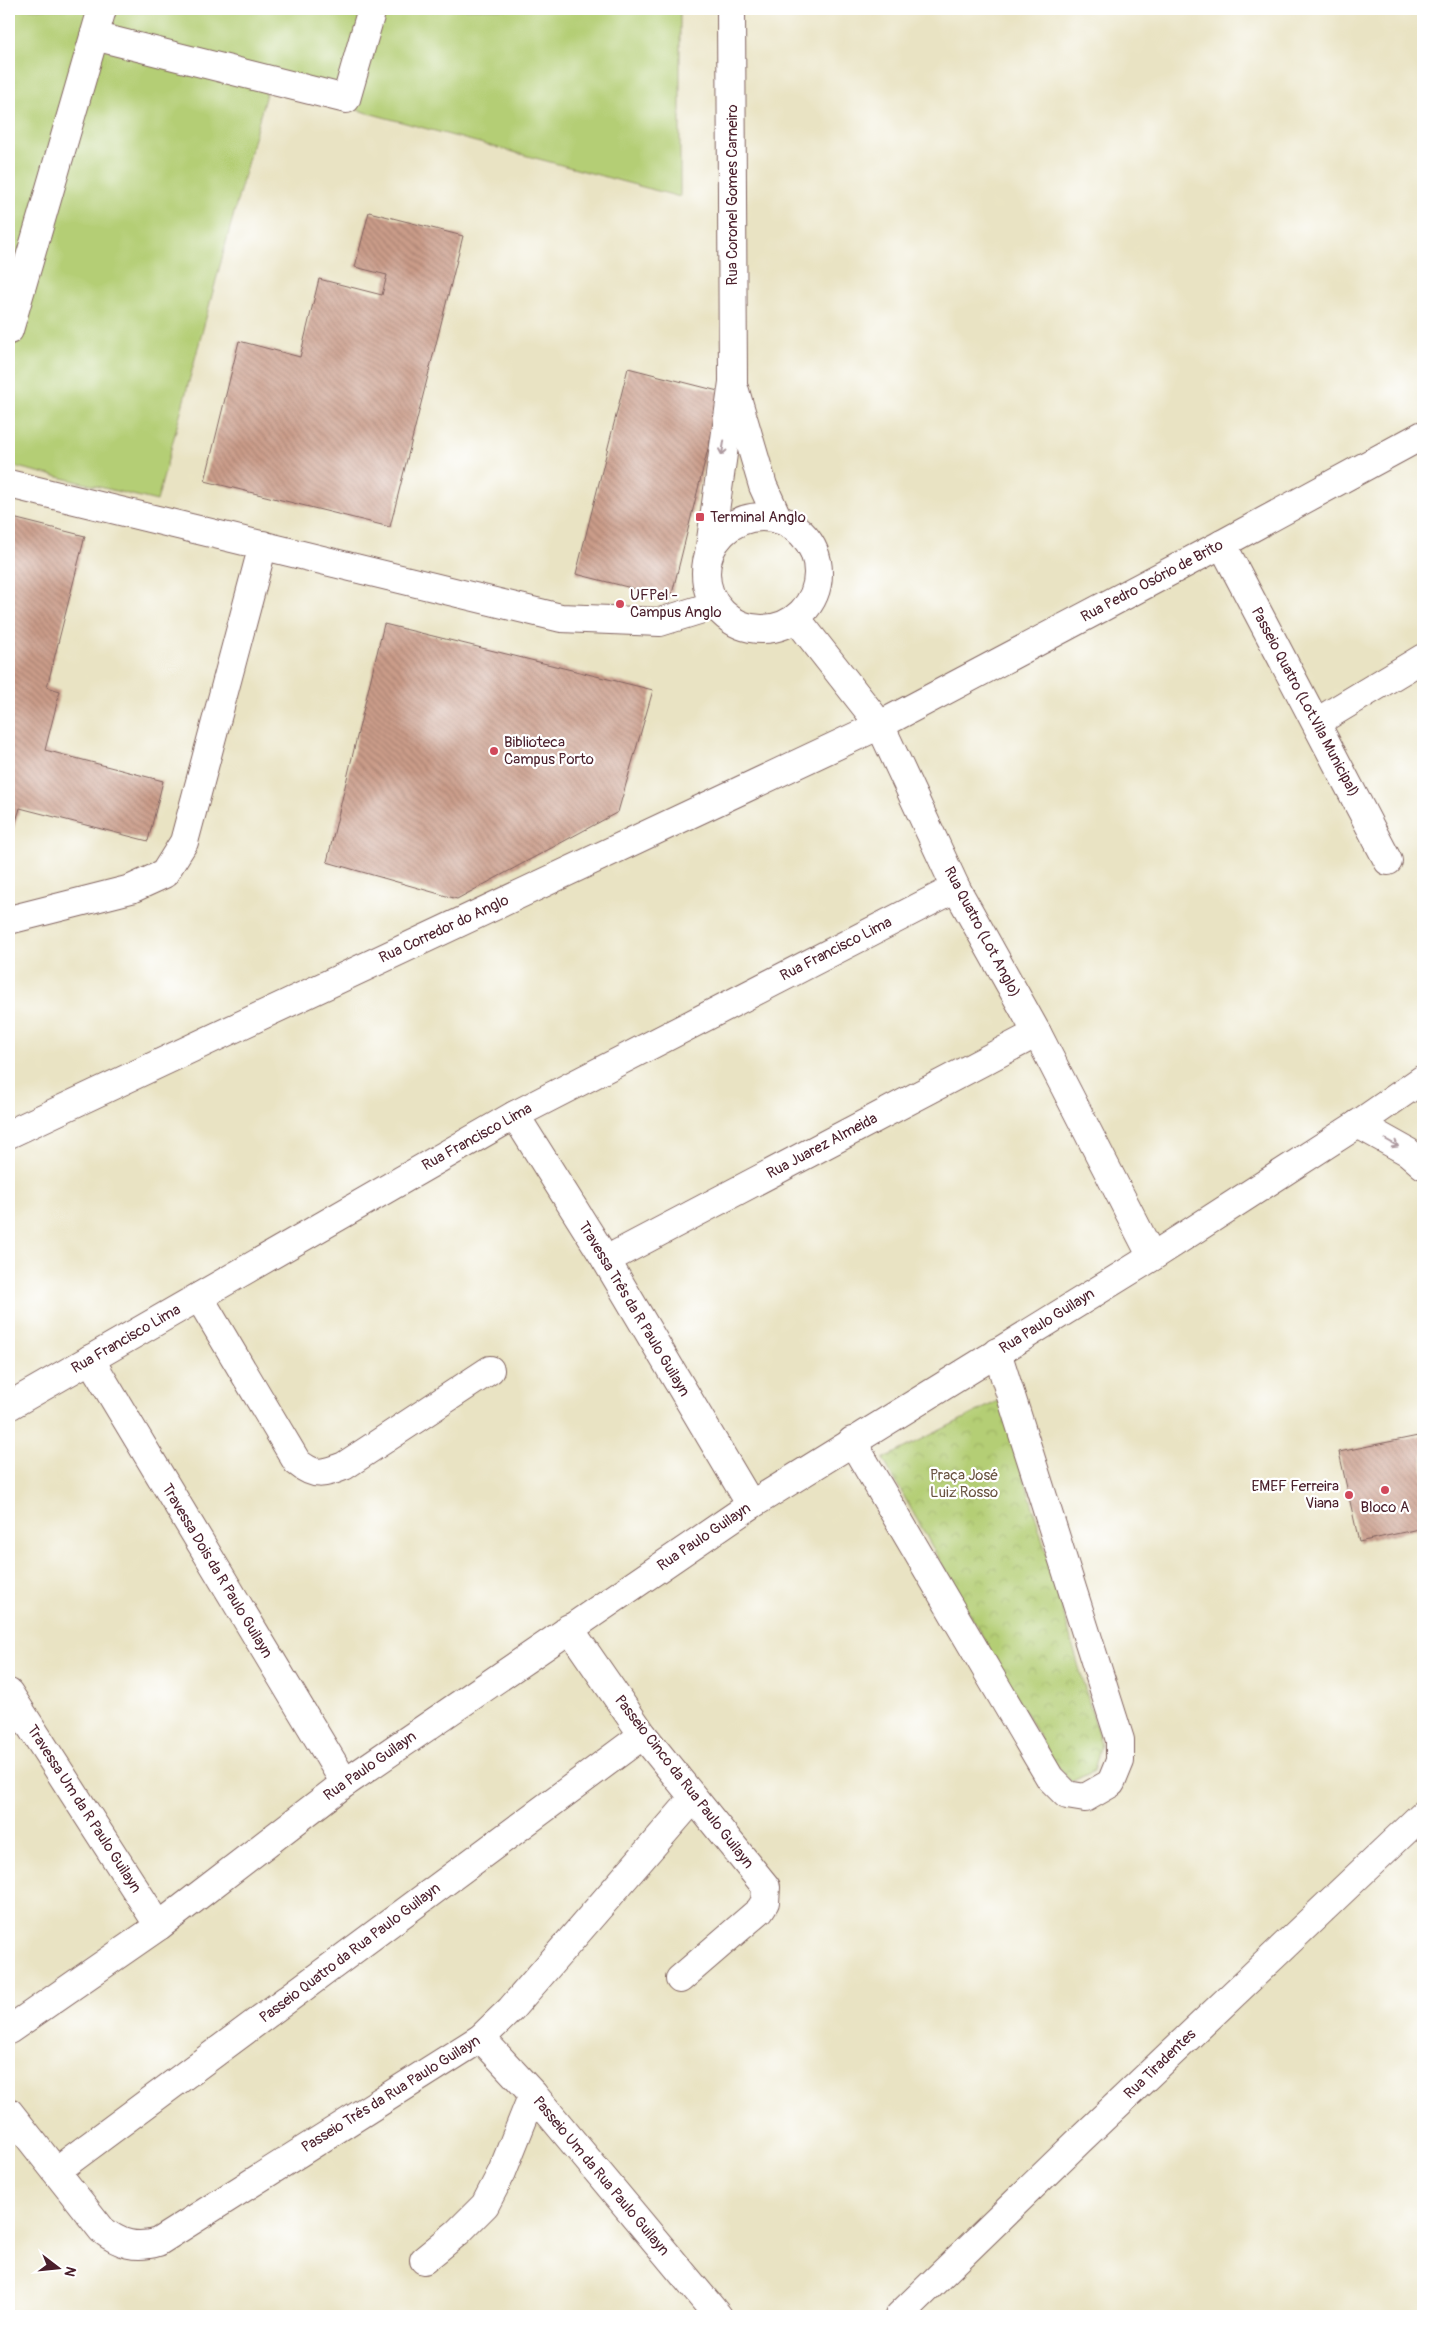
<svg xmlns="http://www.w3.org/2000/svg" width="1432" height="2325" viewBox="0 0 1432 2325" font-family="Pangolin,sans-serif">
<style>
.grass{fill:#b4ce74;stroke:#7f7650}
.park{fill:url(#park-crowns);stroke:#7f7650}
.building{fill:url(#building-back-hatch)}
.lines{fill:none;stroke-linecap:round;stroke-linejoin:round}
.minor-casing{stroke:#826460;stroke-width:30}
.minor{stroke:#fff;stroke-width:28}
.oneway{stroke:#ae9aa0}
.poi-dot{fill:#d1495b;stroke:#fff;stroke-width:2}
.labels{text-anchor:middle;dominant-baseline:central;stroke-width:4.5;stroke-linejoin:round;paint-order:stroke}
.street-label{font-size:15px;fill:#4a1f2b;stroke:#fff}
.poi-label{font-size:15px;fill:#4a1f2b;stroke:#fff;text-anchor:start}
.park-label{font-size:15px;fill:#6a5441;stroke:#fff}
</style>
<defs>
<pattern id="park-crowns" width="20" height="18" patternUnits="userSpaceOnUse" patternTransform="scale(1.25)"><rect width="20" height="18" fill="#b4ce74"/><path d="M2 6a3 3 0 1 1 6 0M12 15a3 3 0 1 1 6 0" fill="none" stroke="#9cb065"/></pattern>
<pattern id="building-back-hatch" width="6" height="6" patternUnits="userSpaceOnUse" patternTransform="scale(1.25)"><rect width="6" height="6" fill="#ca9c89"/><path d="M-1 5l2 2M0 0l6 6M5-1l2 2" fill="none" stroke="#a67f70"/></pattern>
</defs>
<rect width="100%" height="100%" fill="#fff"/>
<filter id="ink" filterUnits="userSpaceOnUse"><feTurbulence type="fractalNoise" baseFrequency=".02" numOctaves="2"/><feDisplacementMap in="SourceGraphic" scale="10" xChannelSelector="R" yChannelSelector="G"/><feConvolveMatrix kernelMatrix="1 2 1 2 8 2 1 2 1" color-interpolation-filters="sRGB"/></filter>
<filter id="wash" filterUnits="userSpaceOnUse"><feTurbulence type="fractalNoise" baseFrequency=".0096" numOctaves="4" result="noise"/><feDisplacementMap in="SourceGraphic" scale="20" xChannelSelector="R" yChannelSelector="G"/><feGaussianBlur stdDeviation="1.12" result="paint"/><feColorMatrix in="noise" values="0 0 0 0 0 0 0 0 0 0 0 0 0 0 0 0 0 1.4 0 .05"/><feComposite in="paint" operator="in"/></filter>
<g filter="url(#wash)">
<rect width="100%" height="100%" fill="#e9e3c3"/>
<polygon class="grass" points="9,9 680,9 680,197 268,86 157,501 9,465"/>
<polygon class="park" points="1002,1399 1101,1744 1094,1771 1071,1782 1052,1760 883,1459"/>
<g id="blocks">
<g class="building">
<polygon points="369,212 463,236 390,527 205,481 239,341 300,357 319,279 382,295 387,275 355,267"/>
<polygon points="628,368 722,392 671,598 576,574"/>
<polygon points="9,517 85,536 47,687 60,691 45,750 163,781 148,841 20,808 14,828 9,827"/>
<polygon points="384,624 653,690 618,812 457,899 327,862"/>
<polygon points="1423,1435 1423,1528 1359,1542 1339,1452"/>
</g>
</g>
</g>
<g filter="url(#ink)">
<use href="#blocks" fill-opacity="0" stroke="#826460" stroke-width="1"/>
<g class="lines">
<g class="minor-casing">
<g id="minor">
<polyline points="94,36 346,99 372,9"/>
<polyline points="9,330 102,9"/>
<polyline points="735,391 763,486 778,519"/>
<polyline points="9,484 561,618 660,622 715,605"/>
<circle cx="762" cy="573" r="56"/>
<polyline points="1222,544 1388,861"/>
<polyline points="709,554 733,382 731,9"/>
<polyline points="796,618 880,725 956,888 1037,1033 1152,1257"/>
<polyline points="1317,722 1423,658"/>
<polyline points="9,920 131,889 164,874 184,842 263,545"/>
<polyline points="515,1115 606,1260 751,1505"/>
<polyline points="1358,1124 1408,1152 1423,1165"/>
<polyline points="9,1134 880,725 1222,544 1423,435"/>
<polyline points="606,1260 1037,1033"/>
<path d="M 199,1297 L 297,1462 C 315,1477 323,1474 344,1466 L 490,1370"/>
<polyline points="90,1359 345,1783"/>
<polyline points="9,1406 515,1115 956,888"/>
<polyline points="852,1441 1050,1778 1067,1795 1085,1798 1111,1783 1120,1761 1120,1740 997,1352"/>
<polyline points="569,1628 643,1735 766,1887 765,1902 760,1910 680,1979"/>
<polyline points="9,1693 159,1926"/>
<polyline points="9,2030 159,1926 345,1783 751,1505 1152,1257 1358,1124 1423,1079"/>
<polyline points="481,2038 533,2094 718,2316"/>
<path d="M 9,2112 L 102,2230 C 120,2244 136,2249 158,2242 L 481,2038 L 511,2009 L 693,1799"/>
<polyline points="56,2171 643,1735"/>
<polyline points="424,2260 458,2232 485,2205 502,2172 533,2094"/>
<polyline points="899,2316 1079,2141 1423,1814"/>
</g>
</g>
<use href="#minor" class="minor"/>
</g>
<defs><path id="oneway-shaft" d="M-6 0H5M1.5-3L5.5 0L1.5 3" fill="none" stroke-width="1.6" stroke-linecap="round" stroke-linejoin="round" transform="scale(1.25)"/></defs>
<g class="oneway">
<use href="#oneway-shaft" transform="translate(723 448) rotate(99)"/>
<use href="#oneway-shaft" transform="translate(1392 1143) rotate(30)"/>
</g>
</g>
<g class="poi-dot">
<rect x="695" y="512" width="10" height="10" rx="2.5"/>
<circle cx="620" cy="604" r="5"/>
<circle cx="494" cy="751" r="5"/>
<circle cx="1385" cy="1490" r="5"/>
<circle cx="1349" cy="1495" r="5"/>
</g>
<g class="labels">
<g class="street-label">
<text transform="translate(732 195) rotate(-90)">Rua Coronel Gomes Carneiro</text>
<text transform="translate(1152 581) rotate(-28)">Rua Pedro Osório de Brito</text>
<text transform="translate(1305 702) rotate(62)">Passeio Quatro (Lot.Vila Municipal)</text>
<text transform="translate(444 929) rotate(-25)">Rua Corredor do Anglo</text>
<text transform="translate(982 932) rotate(62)">Rua Quatro (Lot Anglo)</text>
<text transform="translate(836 949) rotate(-27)">Rua Francisco Lima</text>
<text transform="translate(477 1137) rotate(-29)">Rua Francisco Lima</text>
<text transform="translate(822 1146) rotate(-28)">Rua Juarez Almeida</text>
<text transform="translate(634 1309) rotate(59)">Travessa Três da R Paulo Guilayn</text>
<text transform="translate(1047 1321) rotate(-32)">Rua Paulo Guilayn</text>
<text transform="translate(126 1339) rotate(-30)">Rua Francisco Lima</text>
<text transform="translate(704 1537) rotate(-34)">Rua Paulo Guilayn</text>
<text transform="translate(217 1571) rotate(59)">Travessa Dois da R Paulo Guilayn</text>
<text transform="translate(370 1766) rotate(-35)">Rua Paulo Guilayn</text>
<text transform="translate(684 1782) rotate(52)">Passeio Cinco da Rua Paulo Guilayn</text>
<text transform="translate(84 1809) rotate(57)">Travessa Um da R Paulo Guilayn</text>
<text transform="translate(350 1953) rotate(-37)">Passeio Quatro da Rua Paulo Guilayn</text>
<text transform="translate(1160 2064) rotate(-44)">Rua Tiradentes</text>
<text transform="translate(391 2094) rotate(-32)">Passeio Três da Rua Paulo Guilayn</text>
<text transform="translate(601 2176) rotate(50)">Passeio Um da Rua Paulo Guilayn</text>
</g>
<g class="poi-label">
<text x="710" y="517">Terminal Anglo</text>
<text x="630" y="595">UFPel -<tspan x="630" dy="17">Campus Anglo</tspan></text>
<text x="504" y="742">Biblioteca<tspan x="504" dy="17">Campus Porto</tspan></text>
<text x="1339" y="1486" text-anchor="end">EMEF Ferreira<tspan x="1339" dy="17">Viana</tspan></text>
<text x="1385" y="1507" text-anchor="middle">Bloco A</text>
</g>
<g class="park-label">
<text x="964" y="1475">Praça José<tspan x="964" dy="17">Luiz Rosso</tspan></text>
</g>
</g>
<rect width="1432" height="2325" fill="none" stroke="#fff" stroke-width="30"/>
<g transform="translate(58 2268) rotate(106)" stroke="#ffffff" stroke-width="4" paint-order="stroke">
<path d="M0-4L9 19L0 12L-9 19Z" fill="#4a1f2b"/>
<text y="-8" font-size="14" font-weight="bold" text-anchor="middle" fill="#4a1f2b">N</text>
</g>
</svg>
